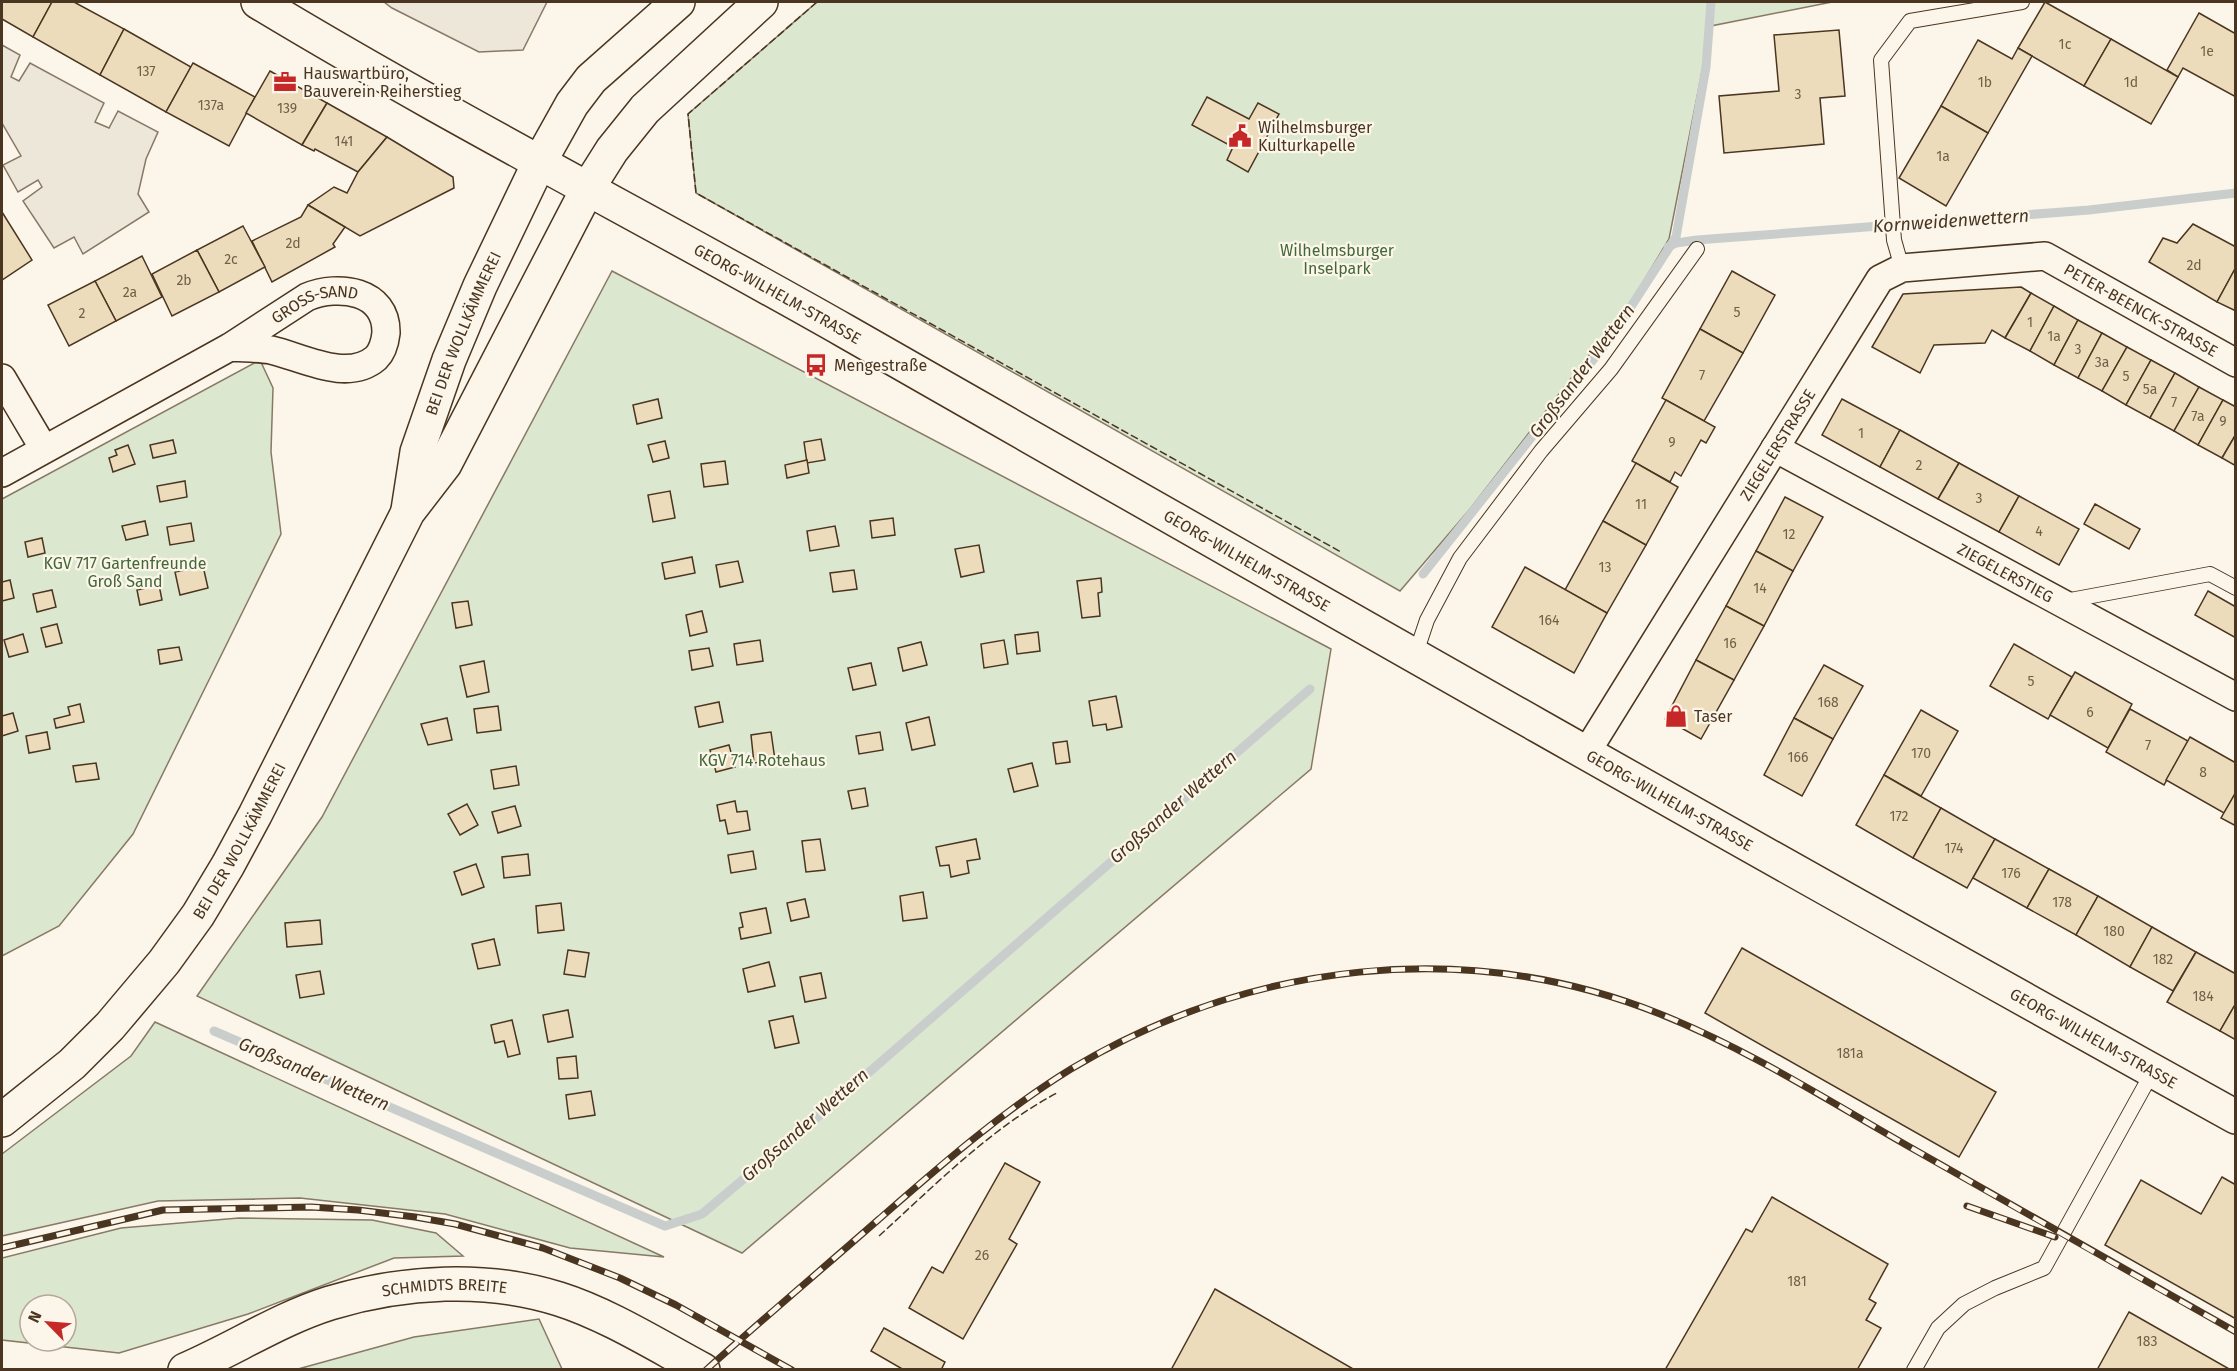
<svg xmlns="http://www.w3.org/2000/svg" width="2237" height="1371" viewBox="0 0 2237 1371" font-family="'Fira Sans',sans-serif">
<style>
.green{fill:#dce7d0;stroke:#887966;stroke-width:1.5;fill-rule:evenodd}
.parking{fill:#ede7d9;stroke:#887966;stroke-width:1.5}
.lines{fill:none;stroke-linecap:round;stroke-linejoin:round}
.stream{stroke:#c9cecd;stroke-width:9}
.building{fill:#ecdcbc;stroke:#4a3520;stroke-width:1.5}
.lane-casing{stroke:#4a3520;stroke-width:16}
.street-casing{stroke:#4a3520;stroke-width:30}
.secondary-casing{stroke:#4a3520;stroke-width:36}
.lane{stroke:#fbf6e9;stroke-width:14}
.street{stroke:#fbf6e9;stroke-width:27}
.secondary{stroke:#fbf6e9;stroke-width:33}
.rail-casing{stroke:#4a3520;stroke-width:7}
.rail{stroke:#fbf6e9;stroke-width:4.5;stroke-dasharray:14;stroke-linecap:butt}
.fence{stroke:#4a3520;stroke-width:1.5;stroke-dasharray:8 3;stroke-linecap:butt}
.labels{text-anchor:middle;dominant-baseline:central;stroke-width:4.5;stroke-linejoin:round;paint-order:stroke}
.number-label{font-size:14px;fill:#725f47}
.poi-label{font-size:16px;fill:#4a3520;stroke:#fbf6e9;text-anchor:start}
.park-label{font-size:16px;fill:#436837;stroke:#fbf6e9}
.street-label{font-size:16px;fill:#4a3520;stroke:#fbf6e9}
.water-label{font-size:18px;font-style:italic;fill:#4a3520;stroke:#fbf6e9}
</style>
<rect width="100%" height="100%" fill="#fbf6e9"/>
<g class="green">
<polygon points="817,2 1832,2 1711,26 1669,239 1634,297 1470,509 1400,591 696,193 688,114"/>
<polygon points="612,271 1331,649 1311,769 742,1253 197,996 322,817"/>
<polygon points="260,360 273,388 271,452 281,534 133,834 59,926 2,956 2,499"/>
<polygon points="155,1022 664,1257 570,1248 445,1214 300,1198 158,1201 2,1236 2,1154 131,1056"/>
<path d="M 239,1218 L 372,1220 L 436,1233 L 463,1256 L 394,1258 L 248,1314 L 119,1353 L 2,1340 L 2,1258 L 121,1228 ZM 30,1305 L 66,1305 L 66,1341 L 30,1341 Z"/>
<polygon points="539,1319 562,1369 298,1369 414,1337"/>
</g>
<g class="parking">
<polygon points="384,2 547,2 523,50 479,52 392,8"/>
<polygon points="2,45 20,55 11,77 19,81 30,63 104,103 95,122 109,128 118,111 158,132 146,159 138,194 149,212 83,254 74,237 54,248 23,201 42,187 38,180 18,192 3,165 21,156 2,123"/>
</g>
<g class="lines">
<g class="stream">
<polyline points="1668,247 1676,243 1697,240 2089,210 2236,193"/>
<polyline points="1423,574 1612,336 1676,237 1706,67 1711,2"/>
<polyline points="214,1031 665,1226 702,1214 821,1114 1310,689"/>
</g>
</g>
<g class="building">
<polygon points="2,2 52,2 33,37 2,19"/>
<polygon points="52,2 74,2 124,29 100,75 33,37"/>
<polygon points="2045,2 2111,39 2084,86 2018,48"/>
<polygon points="2199,13 2236,34 2236,97 2183,68 2178,77 2167,70"/>
<polygon points="124,29 191,67 166,112 100,75"/>
<polygon points="1839,30 1845,96 1820,98 1824,144 1724,153 1719,96 1779,91 1774,35"/>
<polygon points="2111,39 2178,77 2151,124 2084,86"/>
<polygon points="1978,40 2012,59 2018,48 2032,56 1988,133 1941,106"/>
<polygon points="193,63 255,97 229,146 166,112"/>
<polygon points="270,71 327,103 302,145 246,113"/>
<polygon points="1207,97 1249,119 1258,103 1279,114 1248,172 1227,160 1233,147 1192,125"/>
<polygon points="327,103 387,137 358,172 315,149 314,151 302,145"/>
<polygon points="1941,106 1988,133 1946,206 1899,178"/>
<polygon points="387,137 453,177 454,188 360,236 308,205 334,187 347,193 358,172"/>
<polygon points="308,205 345,227 333,244 335,247 272,282 252,241 301,217"/>
<polygon points="2,212 32,260 2,280"/>
<polygon points="2193,224 2236,247 2236,267 2217,302 2149,262 2163,238 2177,243"/>
<polygon points="243,226 265,267 219,292 197,250"/>
<polygon points="197,250 219,292 172,316 152,274"/>
<polygon points="142,256 162,297 116,321 95,281"/>
<polygon points="2236,267 2236,311 2217,302"/>
<polygon points="1732,271 1775,295 1743,353 1700,329"/>
<polygon points="95,281 116,321 69,346 48,305"/>
<polygon points="2021,287 2031,293 2005,338 1992,330 1985,343 1934,345 1920,373 1872,347 1903,294"/>
<polygon points="2031,293 2054,306 2030,351 2005,338"/>
<polygon points="2054,306 2078,320 2054,365 2030,351"/>
<polygon points="2078,320 2102,333 2078,378 2054,365"/>
<polygon points="1700,329 1743,353 1704,421 1662,398"/>
<polygon points="2102,333 2127,347 2102,391 2078,378"/>
<polygon points="2127,347 2151,360 2126,405 2102,391"/>
<polygon points="2151,360 2175,373 2150,418 2126,405"/>
<polygon points="2175,373 2199,387 2174,431 2150,418"/>
<polygon points="2199,387 2223,400 2198,445 2174,431"/>
<polygon points="658,399 662,418 637,424 633,405"/>
<polygon points="1842,399 1900,430 1880,467 1822,435"/>
<polygon points="1666,400 1715,427 1706,443 1701,440 1681,476 1675,472 1670,482 1632,461"/>
<polygon points="2223,400 2236,407 2236,434 2222,458 2198,445"/>
<polygon points="1900,430 1959,463 1938,499 1880,467"/>
<polygon points="2236,434 2236,466 2222,458"/>
<polygon points="821,439 825,460 807,463 804,442"/>
<polygon points="173,440 176,453 153,458 150,445"/>
<polygon points="665,441 669,458 653,462 648,445"/>
<polygon points="128,445 135,464 113,472 109,458 117,455 115,450"/>
<polygon points="807,460 809,473 787,478 785,465"/>
<polygon points="725,461 728,484 704,487 701,464"/>
<polygon points="1636,463 1678,487 1646,545 1603,521"/>
<polygon points="1959,463 2019,496 1999,532 1938,499"/>
<polygon points="185,481 187,497 160,502 157,486"/>
<polygon points="670,491 675,518 653,522 648,495"/>
<polygon points="2019,496 2079,529 2059,565 1999,532"/>
<polygon points="1785,497 1823,517 1793,571 1756,551"/>
<polygon points="2095,504 2140,529 2129,549 2084,524"/>
<polygon points="893,518 895,535 872,538 870,521"/>
<polygon points="145,521 148,535 126,540 122,526"/>
<polygon points="1603,521 1646,545 1607,613 1565,590"/>
<polygon points="191,523 194,541 170,545 167,527"/>
<polygon points="835,526 839,546 810,551 807,531"/>
<polygon points="42,538 45,553 28,557 25,542"/>
<polygon points="979,545 984,572 961,577 955,549"/>
<polygon points="1756,551 1793,571 1764,626 1726,606"/>
<polygon points="692,557 695,573 665,579 662,563"/>
<polygon points="738,561 743,582 720,587 716,565"/>
<polygon points="203,566 208,588 180,595 175,572"/>
<polygon points="1525,567 1607,613 1574,673 1492,627"/>
<polygon points="854,570 857,589 833,592 830,573"/>
<polygon points="1101,578 1102,592 1098,593 1100,616 1082,618 1077,581"/>
<polygon points="10,580 14,598 2,601 2,582"/>
<polygon points="159,585 162,600 140,605 137,590"/>
<polygon points="52,590 56,607 37,612 33,594"/>
<polygon points="2208,591 2236,607 2236,638 2195,615"/>
<polygon points="468,601 472,625 456,628 452,603"/>
<polygon points="1726,606 1764,626 1734,680 1696,660"/>
<polygon points="702,611 707,632 690,636 686,615"/>
<polygon points="57,624 62,643 46,647 41,628"/>
<polygon points="1038,632 1040,651 1017,654 1015,635"/>
<polygon points="23,634 28,652 9,657 4,640"/>
<polygon points="760,640 763,661 737,665 734,644"/>
<polygon points="1004,640 1008,664 984,668 981,644"/>
<polygon points="921,642 927,665 903,671 898,648"/>
<polygon points="2014,644 2072,677 2048,719 1990,686"/>
<polygon points="179,647 182,660 160,664 158,650"/>
<polygon points="709,648 713,666 692,670 689,651"/>
<polygon points="1696,660 1734,680 1701,739 1665,719"/>
<polygon points="484,661 489,692 467,697 460,666"/>
<polygon points="871,663 876,685 853,690 848,668"/>
<polygon points="1824,665 1863,686 1833,739 1794,718"/>
<polygon points="2075,672 2132,704 2108,748 2050,715"/>
<polygon points="1116,696 1122,727 1107,730 1106,724 1093,726 1089,701"/>
<polygon points="719,702 723,722 699,727 695,707"/>
<polygon points="80,704 84,722 56,728 54,719 70,715 68,707"/>
<polygon points="498,706 501,730 477,733 474,709"/>
<polygon points="2130,709 2188,741 2164,785 2106,752"/>
<polygon points="1921,710 1958,731 1921,796 1884,775"/>
<polygon points="13,713 18,731 2,736 2,716"/>
<polygon points="929,717 935,745 912,750 906,723"/>
<polygon points="447,718 452,740 428,745 421,724"/>
<polygon points="1794,718 1833,739 1802,796 1764,775"/>
<polygon points="47,732 50,749 29,753 26,736"/>
<polygon points="771,732 775,760 754,763 751,735"/>
<polygon points="880,732 883,750 859,754 856,736"/>
<polygon points="2190,737 2236,763 2236,792 2224,813 2166,780"/>
<polygon points="1067,741 1070,762 1056,764 1053,743"/>
<polygon points="729,745 735,767 716,772 710,750"/>
<polygon points="96,763 99,779 76,782 73,766"/>
<polygon points="1032,763 1038,786 1014,792 1008,769"/>
<polygon points="516,766 519,785 494,789 491,770"/>
<polygon points="1884,775 1941,808 1913,858 1856,825"/>
<polygon points="865,788 868,806 852,809 848,791"/>
<polygon points="2236,792 2236,826 2221,818"/>
<polygon points="735,801 737,812 747,811 750,830 728,834 725,820 720,821 717,805"/>
<polygon points="467,804 478,825 460,835 448,814"/>
<polygon points="515,806 521,826 498,833 492,812"/>
<polygon points="1941,808 1995,839 1967,888 1913,858"/>
<polygon points="820,839 825,870 806,872 802,841"/>
<polygon points="976,839 980,859 967,861 969,873 951,877 949,865 940,866 936,847"/>
<polygon points="1995,839 2049,869 2027,908 1973,878"/>
<polygon points="753,851 756,869 731,873 728,855"/>
<polygon points="528,854 530,875 504,878 502,857"/>
<polygon points="476,864 484,887 462,895 454,872"/>
<polygon points="2049,869 2098,896 2076,935 2027,908"/>
<polygon points="923,892 927,918 903,921 900,896"/>
<polygon points="2098,896 2152,927 2130,967 2076,935"/>
<polygon points="805,899 809,917 791,921 787,903"/>
<polygon points="561,903 564,930 538,933 536,906"/>
<polygon points="766,908 771,933 741,939 739,928 743,927 740,913"/>
<polygon points="320,920 322,944 287,947 285,923"/>
<polygon points="2152,927 2196,952 2173,991 2130,967"/>
<polygon points="494,939 500,965 478,969 472,944"/>
<polygon points="1742,948 1996,1092 1959,1157 1705,1013"/>
<polygon points="568,950 589,953 585,977 564,974"/>
<polygon points="2196,952 2236,974 2236,1003 2220,1031 2167,1002"/>
<polygon points="769,962 775,986 748,992 743,969"/>
<polygon points="320,971 324,994 300,998 296,975"/>
<polygon points="821,973 826,998 805,1002 800,977"/>
<polygon points="2236,1003 2236,1040 2220,1031"/>
<polygon points="568,1010 573,1037 548,1042 543,1015"/>
<polygon points="793,1016 799,1043 775,1048 769,1021"/>
<polygon points="512,1020 520,1054 508,1057 504,1041 495,1043 491,1025"/>
<polygon points="576,1056 578,1078 559,1079 557,1058"/>
<polygon points="591,1091 595,1115 569,1119 566,1095"/>
<polygon points="1005,1163 1040,1182 1009,1239 1017,1244 963,1339 909,1308 932,1267 943,1273"/>
<polygon points="2222,1177 2236,1185 2236,1319 2105,1245 2141,1180 2201,1214"/>
<polygon points="1772,1197 1888,1264 1869,1299 1876,1303 1866,1320 1881,1328 1857,1370 1665,1370 1746,1229 1752,1232"/>
<polygon points="1215,1289 1355,1370 1171,1370"/>
<polygon points="2129,1312 2231,1370 2097,1370"/>
<polygon points="884,1328 945,1362 941,1370 904,1370 871,1351"/>
</g>
<g class="lines">
<g class="lane-casing">
<g id="lane">
<polyline points="1902,268 1894,240 1881,60 1910,21 2022,2"/>
<polyline points="2065,601 2210,574 2236,588"/>
<polyline points="1415,656 1427,620 1460,558 1541,451 1611,369 1697,249"/>
<polyline points="1914,1370 1938,1328 1964,1304 1995,1288 2044,1268 2153,1071"/>
</g>
</g>
<g class="street-casing">
<g id="street">
<polyline points="2,378 44,449"/>
<path id="s1" d="M 1775,448 L 2236,697"/>
<path id="s2" d="M 2,473 L 230,347 L 307,297 C 338,284 387,290 386,333 C 385,342 383,351 376,358 C 347,383 302,357 271,350 C 258,348 244,348 230,347"/>
<path id="s3" d="M 1586,753 L 1880,279 L 1902,268 L 2045,256 L 2236,363"/>
</g>
</g>
<g class="secondary-casing">
<g id="secondary">
<path id="s4" d="M 258,2 C 450,118 650,220 845,331 C 1307,595 1770,859 2236,1117"/>
<path id="s5" d="M 408,510 L 417,452 L 449,360 L 480,286 L 539,163 L 572,104 L 591,79 L 678,2"/>
<path id="s6" d="M 2,1120 L 72,1064 L 110,1026 L 164,962 L 198,915 L 228,865 L 255,815 L 408,512 L 445,464 L 588,188 L 612,150 L 645,109 L 761,2"/>
<path id="s7" d="M 185,1370 C 234,1349 279,1319 330,1303 C 404,1281 486,1276 559,1299 C 607,1314 658,1346 703,1370"/>
</g>
</g>
<use href="#lane" class="lane"/>
<use href="#street" class="street"/>
<use href="#secondary" class="secondary"/>
<g class="rail-casing">
<g id="rail">
<polyline points="1967,1206 2055,1237"/>
<polyline points="2,1248 163,1210 311,1207 358,1210 415,1217 455,1224 543,1248 620,1278 676,1305 792,1370"/>
<path d="M 706,1370 C 763,1319 821,1270 878,1220 C 940,1166 1001,1112 1071,1069 C 1250,962 1465,936 1660,1014 C 1750,1050 1832,1103 1915,1150 C 2022,1211 2129,1272 2236,1332"/>
</g>
</g>
<use href="#rail" class="rail"/>
<g class="fence">
<polyline points="817,2 688,114 696,193 1341,552"/>
<path d="M 879,1236 C 933,1187 992,1127 1057,1093"/>
</g>
</g>
<defs>
<g id="office-bare" transform="scale(1.8)"><path d="M-6-3h4V-5.5h4V-3h4V5H-6ZM-1-4.5V-3h2v-1.5ZM-6 0V1H6V0Z" fill="#c62828" stroke="#fbf6e9" stroke-width="2.5" paint-order="stroke"/></g>
<g id="civic-bare" transform="scale(1.8)"><path d="M-.6-6.5H3V-4.5H.6V-3L4-1V1h2V6H-6V1h2V-1L-.6-3ZM-1.2 2.5V6h2.4V2.5Z" fill="#c62828" stroke="#fbf6e9" stroke-width="2.5" paint-order="stroke"/></g>
<g id="bus-bare" transform="scale(1.8)"><path d="M-5-6H5V4H4V6H2V4H-2V6H-4V4H-5ZM-3.5-4V0h7V-4ZM-3.5 1.2v1.5H-2V1.2ZM2 1.2v1.5H3.5V1.2Z" fill="#c62828" stroke="#fbf6e9" stroke-width="2.5" paint-order="stroke"/></g>
<g id="shop-bare" transform="scale(1.8)"><path d="M-5-2.5h2.3a2.7 3.5 0 0 1 5.4 0H5L5.5 6h-11ZM-1.5-2.5h3a1.5 2.3 0 0 0-3 0Z" fill="#c62828" stroke="#fbf6e9" stroke-width="2.5" paint-order="stroke"/></g>
</defs>
<g fill-rule="evenodd">
<use href="#office-bare" x="285" y="82"/>
<use href="#civic-bare" x="1240" y="136"/>
<use href="#bus-bare" x="816" y="365"/>
<use href="#shop-bare" x="1676" y="716"/>
</g>
<g class="labels">
<g class="number-label">
<text x="2065" y="44">1c</text>
<text x="2207" y="51">1e</text>
<text x="146" y="71">137</text>
<text x="1985" y="82">1b</text>
<text x="2131" y="82">1d</text>
<text x="1798" y="94">3</text>
<text x="211" y="105">137a</text>
<text x="287" y="108">139</text>
<text x="344" y="141">141</text>
<text x="1943" y="156">1a</text>
<text x="293" y="243">2d</text>
<text x="231" y="259">2c</text>
<text x="2194" y="265">2d</text>
<text x="184" y="280">2b</text>
<text x="130" y="292">2a</text>
<text x="1737" y="312">5</text>
<text x="82" y="313">2</text>
<text x="2030" y="322">1</text>
<text x="2054" y="336">1a</text>
<text x="2078" y="349">3</text>
<text x="2102" y="362">3a</text>
<text x="1702" y="375">7</text>
<text x="2126" y="376">5</text>
<text x="2150" y="389">5a</text>
<text x="2174" y="402">7</text>
<text x="2198" y="416">7a</text>
<text x="2223" y="421">9</text>
<text x="1861" y="433">1</text>
<text x="1672" y="442">9</text>
<text x="1919" y="465">2</text>
<text x="1979" y="498">3</text>
<text x="1641" y="504">11</text>
<text x="2039" y="531">4</text>
<text x="1789" y="534">12</text>
<text x="1605" y="567">13</text>
<text x="1760" y="588">14</text>
<text x="1549" y="620">164</text>
<text x="1730" y="643">16</text>
<text x="2031" y="681">5</text>
<text x="1828" y="702">168</text>
<text x="2090" y="712">6</text>
<text x="2148" y="745">7</text>
<text x="1921" y="753">170</text>
<text x="1798" y="757">166</text>
<text x="2203" y="772">8</text>
<text x="1899" y="816">172</text>
<text x="1954" y="848">174</text>
<text x="2011" y="873">176</text>
<text x="2062" y="902">178</text>
<text x="2114" y="931">180</text>
<text x="2163" y="959">182</text>
<text x="2203" y="996">184</text>
<text x="1850" y="1053">181a</text>
<text x="982" y="1255">26</text>
<text x="1797" y="1281">181</text>
<text x="2147" y="1341">183</text>
</g>
<g class="poi-label">
<text x="303" y="73">Hauswartbüro,<tspan x="303" dy="18">Bauverein Reiherstieg</tspan></text>
<text x="1258" y="127">Wilhelmsburger<tspan x="1258" dy="18">Kulturkapelle</tspan></text>
<text x="834" y="365">Mengestraße</text>
<text x="1694" y="716">Taser</text>
</g>
<g class="park-label">
<text x="1337" y="250">Wilhelmsburger<tspan x="1337" dy="18">Inselpark</tspan></text>
<text x="125" y="563">KGV 717 Gartenfreunde<tspan x="125" dy="18">Groß Sand</tspan></text>
<text x="762" y="760">KGV 714 Rotehaus</text>
</g>
<g class="street-label">
<text stroke="none"><textPath href="#s4" startOffset="596">GEORG-WILHELM-STRASSE</textPath></text>
<text stroke="none"><textPath href="#s3" startOffset="836">PETER-BEENCK-STRASSE</textPath></text>
<text stroke="none"><textPath href="#s2" startOffset="358">GROSS-SAND</textPath></text>
<text stroke="none"><textPath href="#s5" startOffset="186">BEI DER WOLLKÄMMEREI</textPath></text>
<text stroke="none"><textPath href="#s3" startOffset="363">ZIEGELERSTRASSE</textPath></text>
<text stroke="none"><textPath href="#s4" startOffset="1136">GEORG-WILHELM-STRASSE</textPath></text>
<text stroke="none"><textPath href="#s1" startOffset="262">ZIEGELERSTIEG</textPath></text>
<text stroke="none"><textPath href="#s4" startOffset="1622">GEORG-WILHELM-STRASSE</textPath></text>
<text stroke="none"><textPath href="#s6" startOffset="370">BEI DER WOLLKÄMMEREI</textPath></text>
<text stroke="none"><textPath href="#s4" startOffset="2108">GEORG-WILHELM-STRASSE</textPath></text>
<text stroke="none"><textPath href="#s7" startOffset="276">SCHMIDTS BREITE</textPath></text>
</g>
<g class="water-label">
<text transform="translate(1951 221) rotate(-4)">Kornweidenwettern</text>
<text transform="translate(1582 371) rotate(-53)">Großsander Wettern</text>
<text transform="translate(1173 807) rotate(-41)">Großsander Wettern</text>
<text transform="translate(314 1074) rotate(23)">Großsander Wettern</text>
<text transform="translate(805 1125) rotate(-41)">Großsander Wettern</text>
</g>
</g>
<rect width="2237" height="1371" fill="none" stroke="#4a3520" stroke-width="6"/>
<g transform="translate(48 1323) rotate(295)"><circle r="28" fill="#fbf6e9" stroke="#b4a999" stroke-width="1.5"/>
<path d="M0-4.5L10 22L0 15L-10 22Z" fill="#c62828"/>
<text y="-9" font-size="16" font-weight="bold" text-anchor="middle" fill="#4a3520">N</text>
</g>
</svg>
